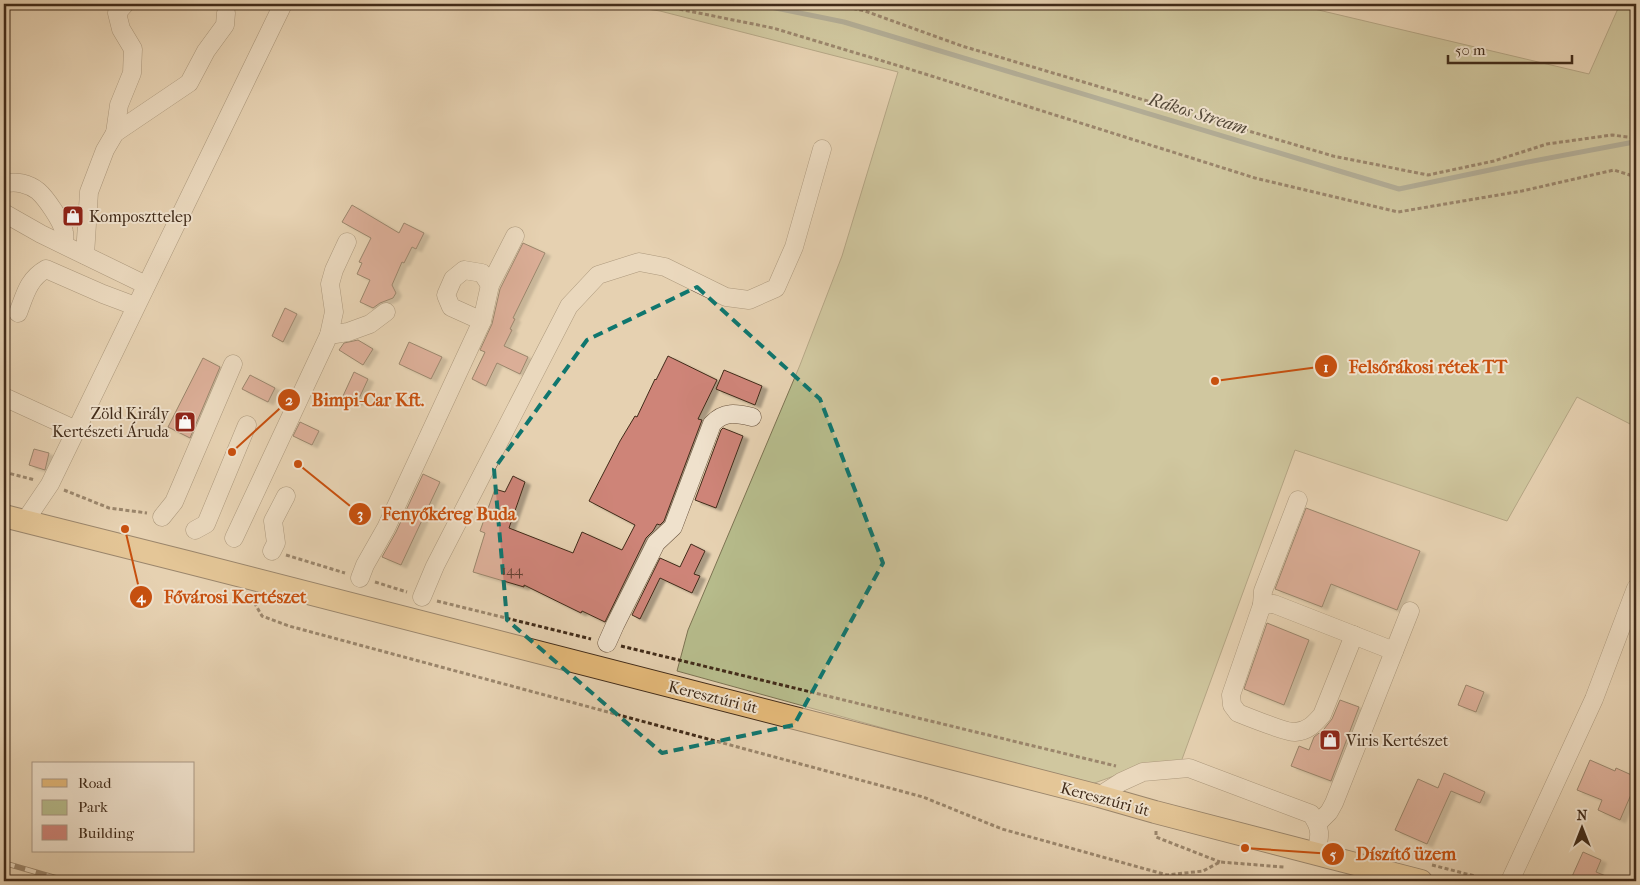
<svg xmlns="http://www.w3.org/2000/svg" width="1640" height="885" viewBox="0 0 1640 885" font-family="'IM FELL French Canon',serif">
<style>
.green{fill:#b6bb8b;stroke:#7c7352}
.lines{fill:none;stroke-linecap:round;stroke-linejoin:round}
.stream{stroke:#747f73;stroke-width:5}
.building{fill:#ce8478;stroke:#412b19;filter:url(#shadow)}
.minor-casing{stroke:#6a543f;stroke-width:19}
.major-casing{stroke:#412b19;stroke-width:24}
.path{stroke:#412b19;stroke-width:3;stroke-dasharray:4 2.5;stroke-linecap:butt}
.minor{stroke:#efe1cc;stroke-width:18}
.major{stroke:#e3b878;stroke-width:22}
.rail-casing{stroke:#412b19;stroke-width:5.5}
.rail{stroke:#efe1cc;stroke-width:4;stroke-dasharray:11;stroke-linecap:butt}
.marked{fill:none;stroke:#0f766e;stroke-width:4;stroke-dasharray:10 6;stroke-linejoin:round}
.labels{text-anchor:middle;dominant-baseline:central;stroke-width:4;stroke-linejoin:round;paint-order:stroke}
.number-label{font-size:14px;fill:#644131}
.poi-label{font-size:16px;fill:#412b19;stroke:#efe1cc;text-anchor:start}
.street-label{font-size:16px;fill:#412b19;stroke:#efe1cc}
.water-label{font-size:18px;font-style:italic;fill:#524737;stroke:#efe1cc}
.leader{fill:none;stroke:#c7500f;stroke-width:2}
.callout-dot{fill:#c7500f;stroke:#efe1cc;stroke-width:2}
.mark-label{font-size:15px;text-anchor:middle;font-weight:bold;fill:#fff}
.callout-label{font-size:18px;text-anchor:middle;font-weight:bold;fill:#c7500f;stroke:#efe1cc;stroke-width:4;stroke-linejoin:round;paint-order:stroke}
</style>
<defs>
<filter id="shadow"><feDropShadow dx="5.5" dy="3" stdDeviation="1" flood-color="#0004"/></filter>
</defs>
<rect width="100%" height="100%" fill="#e6d1b1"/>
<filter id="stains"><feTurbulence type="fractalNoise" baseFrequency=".004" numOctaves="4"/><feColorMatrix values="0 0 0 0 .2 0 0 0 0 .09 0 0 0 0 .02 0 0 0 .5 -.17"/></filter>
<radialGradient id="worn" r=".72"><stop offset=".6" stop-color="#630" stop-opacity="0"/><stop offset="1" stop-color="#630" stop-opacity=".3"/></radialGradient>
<polygon class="green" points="613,4 1293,4 1589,74 1620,4 1636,4 1636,427 1577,397 1507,521 1295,450 1181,762 1139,767 1089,785 677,671 688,630 800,365 842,256 898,72 660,11"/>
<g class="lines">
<polyline class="stream" points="756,4 844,22 1399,189 1523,163 1634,142 1636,143"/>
</g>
<g class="building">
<polygon points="352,205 399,233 404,223 424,233 416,249 412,247 404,263 402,262 392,285 396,293 393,298 380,303 373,308 360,302 370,280 357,274 362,263 359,262 371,238 342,222"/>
<polygon points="523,243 545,253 513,318 515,319 510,329 512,330 504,346 528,357 520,374 497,363 486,386 472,379 485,352 480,350 492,324 500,289"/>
<polygon points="285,308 297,314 283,342 272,336"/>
<polygon points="358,340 373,349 363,365 339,350 344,343"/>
<polygon points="409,342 442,357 431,379 399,364"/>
<polygon points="668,356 717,380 698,419 702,420 664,521 660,525 657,524 653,531 646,538 605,622 582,611 581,613 524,585 524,587 473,572 485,533 480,531 495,489 505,492 513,476 525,482 509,528 573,553 582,532 622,550 635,525 589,501 620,441 635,416 637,417 655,379 656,380"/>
<polygon points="203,358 220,367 190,438 168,427"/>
<polygon points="724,370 762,386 755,405 716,389"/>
<polygon points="354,372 368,379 357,403 343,396"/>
<polygon points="250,375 275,388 268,402 242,389"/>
<polygon points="300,422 319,431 312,445 293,436"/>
<polygon points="723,428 743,436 716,508 695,500 721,430"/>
<polygon points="34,449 49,453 45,470 29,465"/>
<polygon points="423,474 440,482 401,565 382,557 396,532"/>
<polygon points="1306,508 1420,551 1397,610 1331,584 1322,607 1275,589"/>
<polygon points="691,544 705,551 694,574 700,576 692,593 660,578 640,619 632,615 660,558 680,567"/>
<polygon points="1267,623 1309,640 1284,705 1244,689"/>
<polygon points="1466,685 1484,692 1476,712 1458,705"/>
<polygon points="1340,700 1359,707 1331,781 1291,766 1299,746 1309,750 1314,737 1319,733 1322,735 1324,729 1332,719"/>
<polygon points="1590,760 1615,771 1616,768 1636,777 1636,783 1620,820 1598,810 1602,800 1577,790"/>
<polygon points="1444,773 1485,792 1480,803 1451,791 1427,844 1395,830 1418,779 1438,788"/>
<polygon points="1583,852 1601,860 1596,872 1618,881 1570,881"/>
</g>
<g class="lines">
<g class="minor-casing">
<g id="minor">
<polyline points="115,133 119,105 132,73 133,49 121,29 117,13 125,4"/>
<path d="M 4,184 C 15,180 29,184 38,191 C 46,198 62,221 64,232 C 65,235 64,240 64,244"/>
<polyline points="4,213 41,234 146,285"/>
<polyline points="85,255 89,192 105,150 115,133 189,83 206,51 225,25 226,13"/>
<path d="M 18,313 C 25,295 28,279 46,269 L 103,294 L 135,306"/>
<polyline points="482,321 451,307 446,295 453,279 464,270 482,273 490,285"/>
<polyline points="329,335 334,312 330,284 334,270 347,242"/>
<polyline points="4,397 76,430"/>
<path d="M 1298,500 L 1263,591 L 1262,605 L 1231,695 L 1232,705 L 1238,713 C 1248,717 1288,733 1295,732 C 1308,731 1314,724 1322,715 L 1354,635"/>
<polyline points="162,517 174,502 233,364"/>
<polyline points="25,521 50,484 283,4"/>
<polyline points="195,530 206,524 247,425"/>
<polyline points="234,538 329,335 348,332 370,324 386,312"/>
<polyline points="272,551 276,543 273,521 286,496"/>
<polyline points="360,578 365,565 386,528 482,321 490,285 515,236"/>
<polyline points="422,597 435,566 569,306 598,275 639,262 665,267 726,297 749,300 776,288 794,247 822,149"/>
<polyline points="1262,605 1274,604 1394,651"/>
<path d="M 607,643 L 615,625 L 656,543 L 673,527 L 712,424 C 724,411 736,413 752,417"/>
<path d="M 1099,796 L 1121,782 L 1143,772 L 1189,768 L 1311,814 C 1322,829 1320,836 1316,854"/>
<polyline points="1318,823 1329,812 1334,803 1410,611"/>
<polyline points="1510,881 1594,699 1636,588"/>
</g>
</g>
<g class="major-casing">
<polyline id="major" points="4,516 187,562 1099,796 1155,812 1421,881"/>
</g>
<g class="path">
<polyline points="654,4 773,28 906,68 1255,178 1398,212 1522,191 1614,170 1636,177"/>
<polyline points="834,4 865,11 962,46 1333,156 1428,175 1494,161 1547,144 1612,135 1636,138"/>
<polyline points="4,472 35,480"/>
<polyline points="64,490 109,508 147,513"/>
<polyline points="286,555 345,573"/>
<polyline points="375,582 407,592"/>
<polyline points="251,597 262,616 289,626 923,797 1002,829 1167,875 1203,871 1220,862 1284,867"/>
<polyline points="437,601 591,639"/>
<polyline points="621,646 1116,766"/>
<polyline points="1156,831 1156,837 1220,862"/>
<polyline points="1432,865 1494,881"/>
</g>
<use href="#minor" class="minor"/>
<use href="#major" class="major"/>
<g class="rail-casing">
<polyline id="rail" points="4,863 67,881"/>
</g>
<use href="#rail" class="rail"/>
</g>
<path d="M0 0H1640V885H0ZM 697,287 L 820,399 L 883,563 L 794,725 L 662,753 L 507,620 L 494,469 L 587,340 Z" fill="#e6d1b1" fill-opacity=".55" fill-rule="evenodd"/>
<path class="marked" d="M 697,287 L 820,399 L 883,563 L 794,725 L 662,753 L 507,620 L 494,469 L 587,340 Z"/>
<defs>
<g id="shop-square" transform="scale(1.125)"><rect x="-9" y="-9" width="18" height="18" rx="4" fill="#8f2418" stroke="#efe1cc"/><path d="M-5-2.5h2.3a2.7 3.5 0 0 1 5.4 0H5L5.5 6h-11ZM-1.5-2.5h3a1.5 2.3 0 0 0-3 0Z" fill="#fff"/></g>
</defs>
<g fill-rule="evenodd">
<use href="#shop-square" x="73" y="216"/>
<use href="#shop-square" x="185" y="422"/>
<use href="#shop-square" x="1330" y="740"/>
</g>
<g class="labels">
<g class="number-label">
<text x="512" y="570">144</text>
</g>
<g class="poi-label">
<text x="89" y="216">Komposzttelep</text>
<text x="169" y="413" text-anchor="end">Zöld Király<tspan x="169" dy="18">Kertészeti Áruda</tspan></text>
<text x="1346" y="740">Viris Kertészet</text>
</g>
<g class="street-label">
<text transform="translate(713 697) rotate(14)">Keresztúri út</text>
<text transform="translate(1105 799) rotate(15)">Keresztúri út</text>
</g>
<g class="water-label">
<text transform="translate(1198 114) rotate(17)">Rákos Stream</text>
</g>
</g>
<path class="leader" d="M1215 381L1326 366M232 452L289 400M298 464L360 514M125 529L141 597M1245 848L1333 854"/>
<g class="callout-dot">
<circle cx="1215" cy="381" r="5"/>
<circle cx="232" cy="452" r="5"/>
<circle cx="298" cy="464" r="5"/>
<circle cx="125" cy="529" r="5"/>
<circle cx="1245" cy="848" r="5"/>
<circle cx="1326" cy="366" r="12"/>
<circle cx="289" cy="400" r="12"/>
<circle cx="360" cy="514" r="12"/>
<circle cx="141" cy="597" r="12"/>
<circle cx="1333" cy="854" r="12"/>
</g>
<g class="mark-label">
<text x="1326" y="372">1</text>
<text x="289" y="405">2</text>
<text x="360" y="519">3</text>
<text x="141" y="602">4</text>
<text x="1333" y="859">5</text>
</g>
<g class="callout-label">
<text x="1428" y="373">Felsőrákosi rétek TT</text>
<text x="368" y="406">Bimpi-Car Kft.</text>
<text x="449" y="520">Fenyőkéreg Buda</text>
<text x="235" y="603">Fővárosi Kertészet</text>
<text x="1406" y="860">Díszítő üzem</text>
</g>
<rect width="1640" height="885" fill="none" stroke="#e6d1b1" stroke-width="20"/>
<rect x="5" y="5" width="1630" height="875" fill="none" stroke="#412b19" stroke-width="2.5"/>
<rect x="10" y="10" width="1620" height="865" fill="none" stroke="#412b19"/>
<rect x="32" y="762" width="162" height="90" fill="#efe1cc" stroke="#a99884"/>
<rect x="42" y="779" width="25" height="8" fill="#e3b878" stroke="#a99884"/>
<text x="78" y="788" font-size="15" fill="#412b19">Road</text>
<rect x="42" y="800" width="25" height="15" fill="#b6bb8b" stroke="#a99884"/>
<text x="78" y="812" font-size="15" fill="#412b19">Park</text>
<rect x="42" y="825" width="25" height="15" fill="#ce8478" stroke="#a99884"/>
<text x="78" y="838" font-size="15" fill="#412b19">Building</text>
<g transform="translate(1582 828)" stroke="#efe1cc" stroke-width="4" paint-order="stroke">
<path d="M0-4L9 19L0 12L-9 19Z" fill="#412b19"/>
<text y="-8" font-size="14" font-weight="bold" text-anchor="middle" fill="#412b19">N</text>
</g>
<path d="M1448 55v8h124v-8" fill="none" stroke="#412b19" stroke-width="2.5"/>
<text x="1455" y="55" font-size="15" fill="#412b19" stroke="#efe1cc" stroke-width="4" paint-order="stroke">50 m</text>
<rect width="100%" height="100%" filter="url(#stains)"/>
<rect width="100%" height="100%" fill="url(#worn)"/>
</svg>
